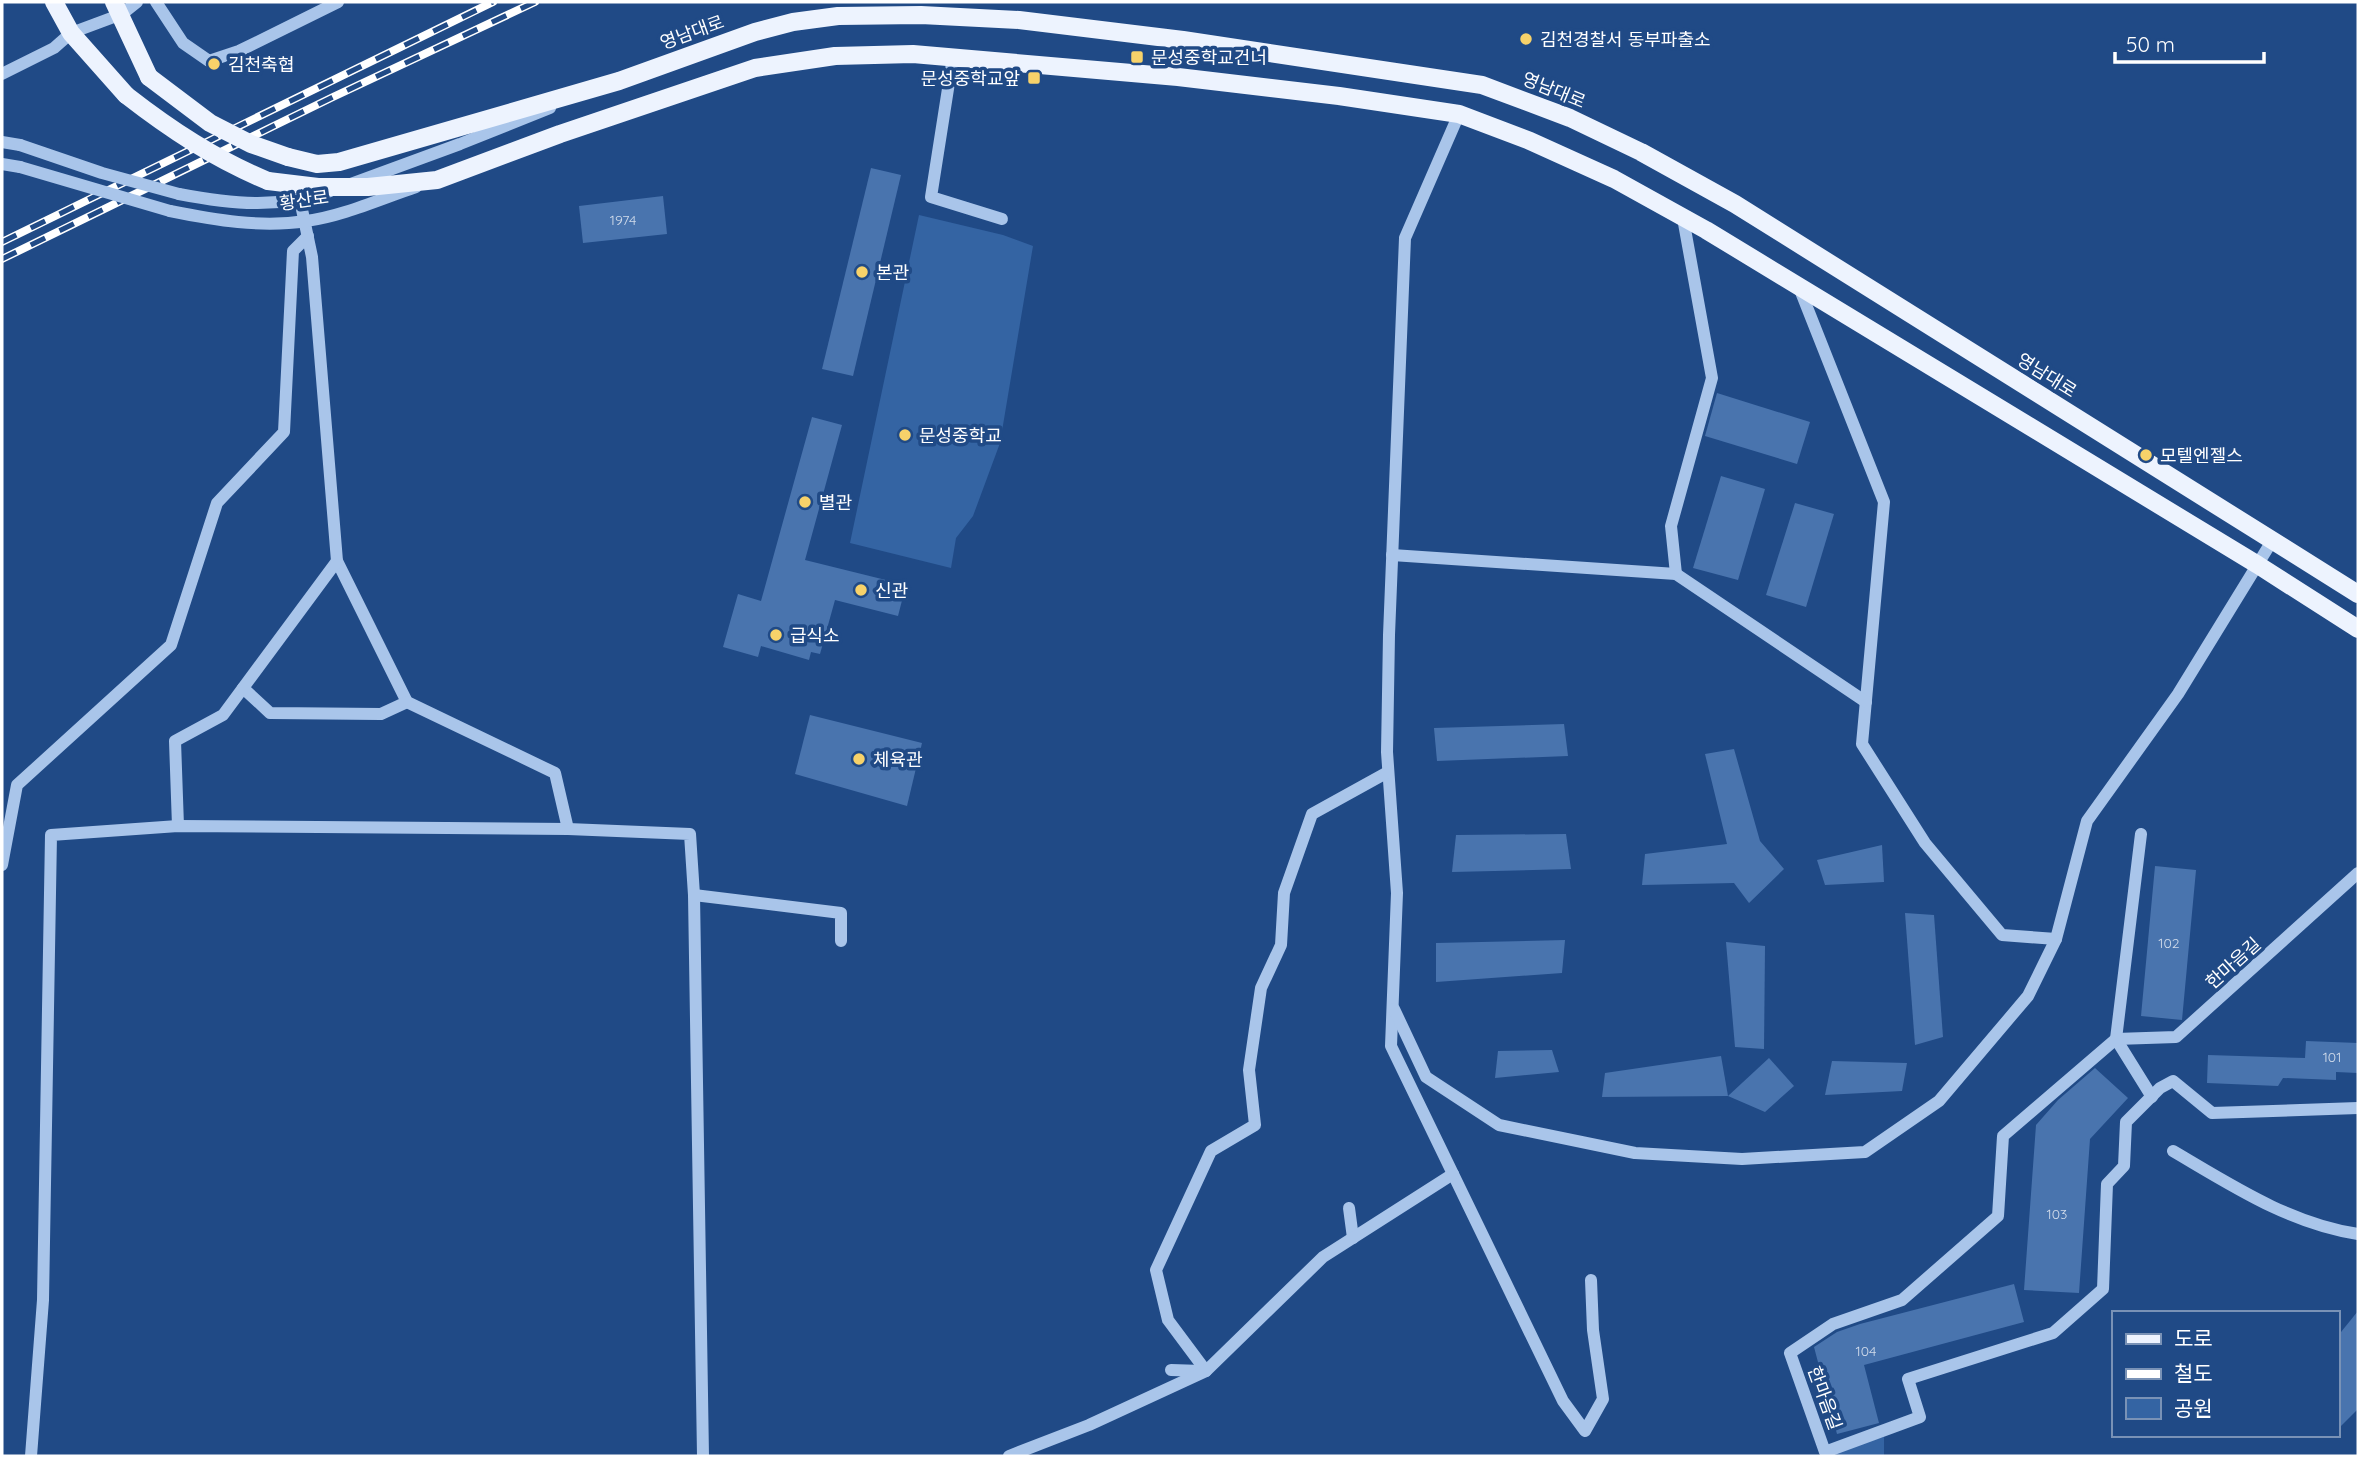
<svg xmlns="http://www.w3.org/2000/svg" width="2360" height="1458" viewBox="0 0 2360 1458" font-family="Quicksand,'Noto Sans KR',sans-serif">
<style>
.green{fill:#3464a3}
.building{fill:#4974ae}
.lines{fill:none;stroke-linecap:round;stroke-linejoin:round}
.minor{stroke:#a9c5ea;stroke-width:12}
.major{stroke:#edf3fe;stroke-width:18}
.rail-casing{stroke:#fff;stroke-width:8}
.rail{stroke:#204a86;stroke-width:5;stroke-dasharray:16;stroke-linecap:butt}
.minor-bridge{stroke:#a9c5ea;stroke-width:12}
.major-bridge{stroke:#edf3fe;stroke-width:18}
.poi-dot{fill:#f7d26a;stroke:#204a86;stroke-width:2.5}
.labels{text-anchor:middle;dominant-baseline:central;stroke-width:7;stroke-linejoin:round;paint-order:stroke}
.number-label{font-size:14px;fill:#d2dceb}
.street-label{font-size:18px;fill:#fff;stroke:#204a86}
.poi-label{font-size:18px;fill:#fff;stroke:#204a86;text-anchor:start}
</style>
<rect width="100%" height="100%" fill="#204a86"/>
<g class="green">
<polygon points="919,215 1003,235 1033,246 1000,443 973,516 956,538 951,568 850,543"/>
<polygon points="1884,1437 1884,1456 1829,1456 1828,1453"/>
</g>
<g class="building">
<polygon points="871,168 901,175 853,376 822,369"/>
<polygon points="663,196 667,234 583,243 579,206"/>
<polygon points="1717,393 1810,422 1797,464 1705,436"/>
<polygon points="812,417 842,425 805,560 906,585 898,616 835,600 820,654 811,652 809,660 761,646 758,657 723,647 738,594 761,601"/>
<polygon points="1721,476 1765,489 1738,580 1693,568"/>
<polygon points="1795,503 1834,514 1806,607 1766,595"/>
<polygon points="810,715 922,743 907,806 795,774"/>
<polygon points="1564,724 1568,756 1437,761 1434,728"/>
<polygon points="1734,749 1760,841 1784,869 1749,903 1734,883 1642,885 1645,854 1727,844 1705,754"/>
<polygon points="1566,834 1571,869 1452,872 1456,835"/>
<polygon points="1882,845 1884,882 1825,885 1817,860"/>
<polygon points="2155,866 2196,870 2182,1020 2141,1016"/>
<polygon points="1905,913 1934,915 1943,1037 1915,1045"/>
<polygon points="1565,940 1562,973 1436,982 1436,943"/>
<polygon points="1726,942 1765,946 1764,1049 1735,1047"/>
<polygon points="2306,1041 2358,1043 2358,1073 2336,1072 2336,1080 2283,1078 2278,1086 2207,1083 2208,1055 2305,1058"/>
<polygon points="1552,1050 1559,1072 1495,1078 1498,1051"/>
<polygon points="1721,1056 1728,1096 1602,1097 1605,1073"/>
<polygon points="1769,1058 1794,1086 1765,1112 1728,1096"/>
<polygon points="1832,1061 1907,1063 1902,1091 1825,1095"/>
<polygon points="2095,1068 2128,1098 2090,1139 2079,1293 2024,1290 2036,1125 2058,1100"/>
<polygon points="2014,1284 2024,1322 1864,1365 1879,1423 1837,1434 1814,1347 1837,1332 1860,1324"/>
<polygon points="2358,1311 2358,1409 2337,1430 2337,1337"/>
</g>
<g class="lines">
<g class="minor">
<polyline points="156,2 183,43 209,61 239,51 338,2"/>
<polyline points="953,57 931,197 1002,219"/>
<polyline points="2,74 54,48 71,33 122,14 137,2"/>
<polyline points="1459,114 1405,238 1389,635 1387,752 1397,893 1391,1046 1563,1401 1585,1431 1603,1399 1593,1330 1591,1280"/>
<polyline points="2,142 20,145"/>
<polyline points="2,164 20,167"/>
<polyline points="351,184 460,144 550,108"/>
<path d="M 179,194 C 231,204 280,209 330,191"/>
<polyline points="300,200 312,257 337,561 407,702 555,773 568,829"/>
<path d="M 170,211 C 215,220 261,228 306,221 C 343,216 380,199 416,187"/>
<polyline points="1799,287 1884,502 1862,744 1925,843 2002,935 2056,939"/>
<polyline points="1392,555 1676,574 1866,702"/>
<polyline points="1676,574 1671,526 1712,378 1683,218"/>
<polyline points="243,688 270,713 381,714 407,702"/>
<polyline points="178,826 175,741 223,715 337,561"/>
<polyline points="2141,834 2116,1039 2152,1097"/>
<polyline points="2,865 17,785 171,645 217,503 284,432 293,251 308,236"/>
<polyline points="2358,873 2176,1037 2116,1039 2003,1136 1998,1216 1902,1300 1833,1324 1790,1353 1825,1452 1920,1417 1908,1379 2053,1333 2103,1289 2107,1184 2124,1166 2126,1122 2160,1088 2173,1081 2212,1113 2358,1108"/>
<polyline points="694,895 841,913 841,941"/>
<polyline points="1394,1009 1426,1077 1499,1125 1635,1153 1742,1159 1865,1152 1939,1101 2028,996 2056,939 2087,821 2178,694 2272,541"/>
<path d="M 2173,1151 C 2231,1185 2290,1224 2358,1234"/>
<polyline points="1349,1208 1353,1238"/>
<polyline points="1171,1370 1202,1371"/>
<polyline points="1206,1371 1168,1320 1156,1270 1211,1151 1255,1125 1249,1070 1261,988 1281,945 1284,893 1312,814 1388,772"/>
<polyline points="31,1456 43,1300 51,835 178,826 568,829 690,834 694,895 703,1456"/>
<polyline points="1009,1456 1089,1425 1206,1371 1323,1257 1453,1174"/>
</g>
<g class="major">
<polyline points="54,2 71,33 126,95"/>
<polyline points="114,2 149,77"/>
<polyline points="288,157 317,164 339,162 619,81 755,32 793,22 838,16 921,15 1019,20 1183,40 1482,85 1570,118 1641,152 1735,204 2358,594"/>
<polyline points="268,181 318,187 368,187 437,180 560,134 755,68 835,56 913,54 1178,77 1339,96 1459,114 1530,141 1614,179 1706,230 2258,565 2358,629"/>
</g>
<g class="rail-casing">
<g id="rail">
<polyline points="2,242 493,2"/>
<polyline points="2,259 333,97 535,2"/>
</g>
</g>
<use href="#rail" class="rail"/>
<g class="minor-bridge">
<polyline points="20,145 102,173 179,194"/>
<polyline points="20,167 170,211"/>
</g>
<g class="major-bridge">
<polyline points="149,77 210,123 251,144 288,157"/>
<path d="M 126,95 C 171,130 215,159 268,181"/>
</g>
</g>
<g class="poi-dot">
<circle cx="1526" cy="39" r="7"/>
<rect x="1130" y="50" width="14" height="14" rx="3.5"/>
<circle cx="214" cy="64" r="7"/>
<rect x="1027" y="71" width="14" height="14" rx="3.5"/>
<circle cx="862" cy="272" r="7"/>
<circle cx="905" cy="435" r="7"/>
<circle cx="2146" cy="455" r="7"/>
<circle cx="805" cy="502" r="7"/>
<circle cx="861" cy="590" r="7"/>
<circle cx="776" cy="635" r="7"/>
<circle cx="859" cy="759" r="7"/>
</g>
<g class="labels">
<g class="number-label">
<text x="623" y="220">1974</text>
<text x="2169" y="943">102</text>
<text x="2332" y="1057">101</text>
<text x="2057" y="1214">103</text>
<text x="1866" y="1351">104</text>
</g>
<g class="street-label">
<text transform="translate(692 32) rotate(-20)">영남대로</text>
<text transform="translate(1554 90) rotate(22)">영남대로</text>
<text transform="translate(304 200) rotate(-8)">황산로</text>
<text transform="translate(2047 375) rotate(32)">영남대로</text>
<text transform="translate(2233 963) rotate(-42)">한마음길</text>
<text transform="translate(1825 1398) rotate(70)">한마음길</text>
</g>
<g class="poi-label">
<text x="1540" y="39">김천경찰서 동부파출소</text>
<text x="1151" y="57">문성중학교건너</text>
<text x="228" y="64">김천축협</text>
<text x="1020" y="78" text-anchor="end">문성중학교앞</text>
<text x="876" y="272">본관</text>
<text x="919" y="435">문성중학교</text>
<text x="2160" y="455">모텔엔젤스</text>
<text x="819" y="502">별관</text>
<text x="875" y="590">신관</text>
<text x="790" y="635">급식소</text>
<text x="873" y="759">체육관</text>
</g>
</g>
<rect width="2360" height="1458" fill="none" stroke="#ffffff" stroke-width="7"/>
<rect x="2112" y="1311" width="228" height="126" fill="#204a86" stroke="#7992b6" stroke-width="2"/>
<rect x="2126" y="1334" width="35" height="10" fill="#edf3fe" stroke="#7992b6" stroke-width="2"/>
<text x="2174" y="1346" font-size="21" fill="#ffffff">도로</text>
<rect x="2126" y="1369" width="35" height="10" fill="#ffffff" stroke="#7992b6" stroke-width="2"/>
<text x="2174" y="1381" font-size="21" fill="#ffffff">철도</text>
<rect x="2126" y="1398" width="35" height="21" fill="#3464a3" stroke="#7992b6" stroke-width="2"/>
<text x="2174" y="1416" font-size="21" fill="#ffffff">공원</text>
<path d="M2115 52v10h149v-10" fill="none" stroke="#ffffff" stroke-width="3.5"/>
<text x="2126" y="52" font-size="21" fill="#ffffff" stroke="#204a86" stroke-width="5" paint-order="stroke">50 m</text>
</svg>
